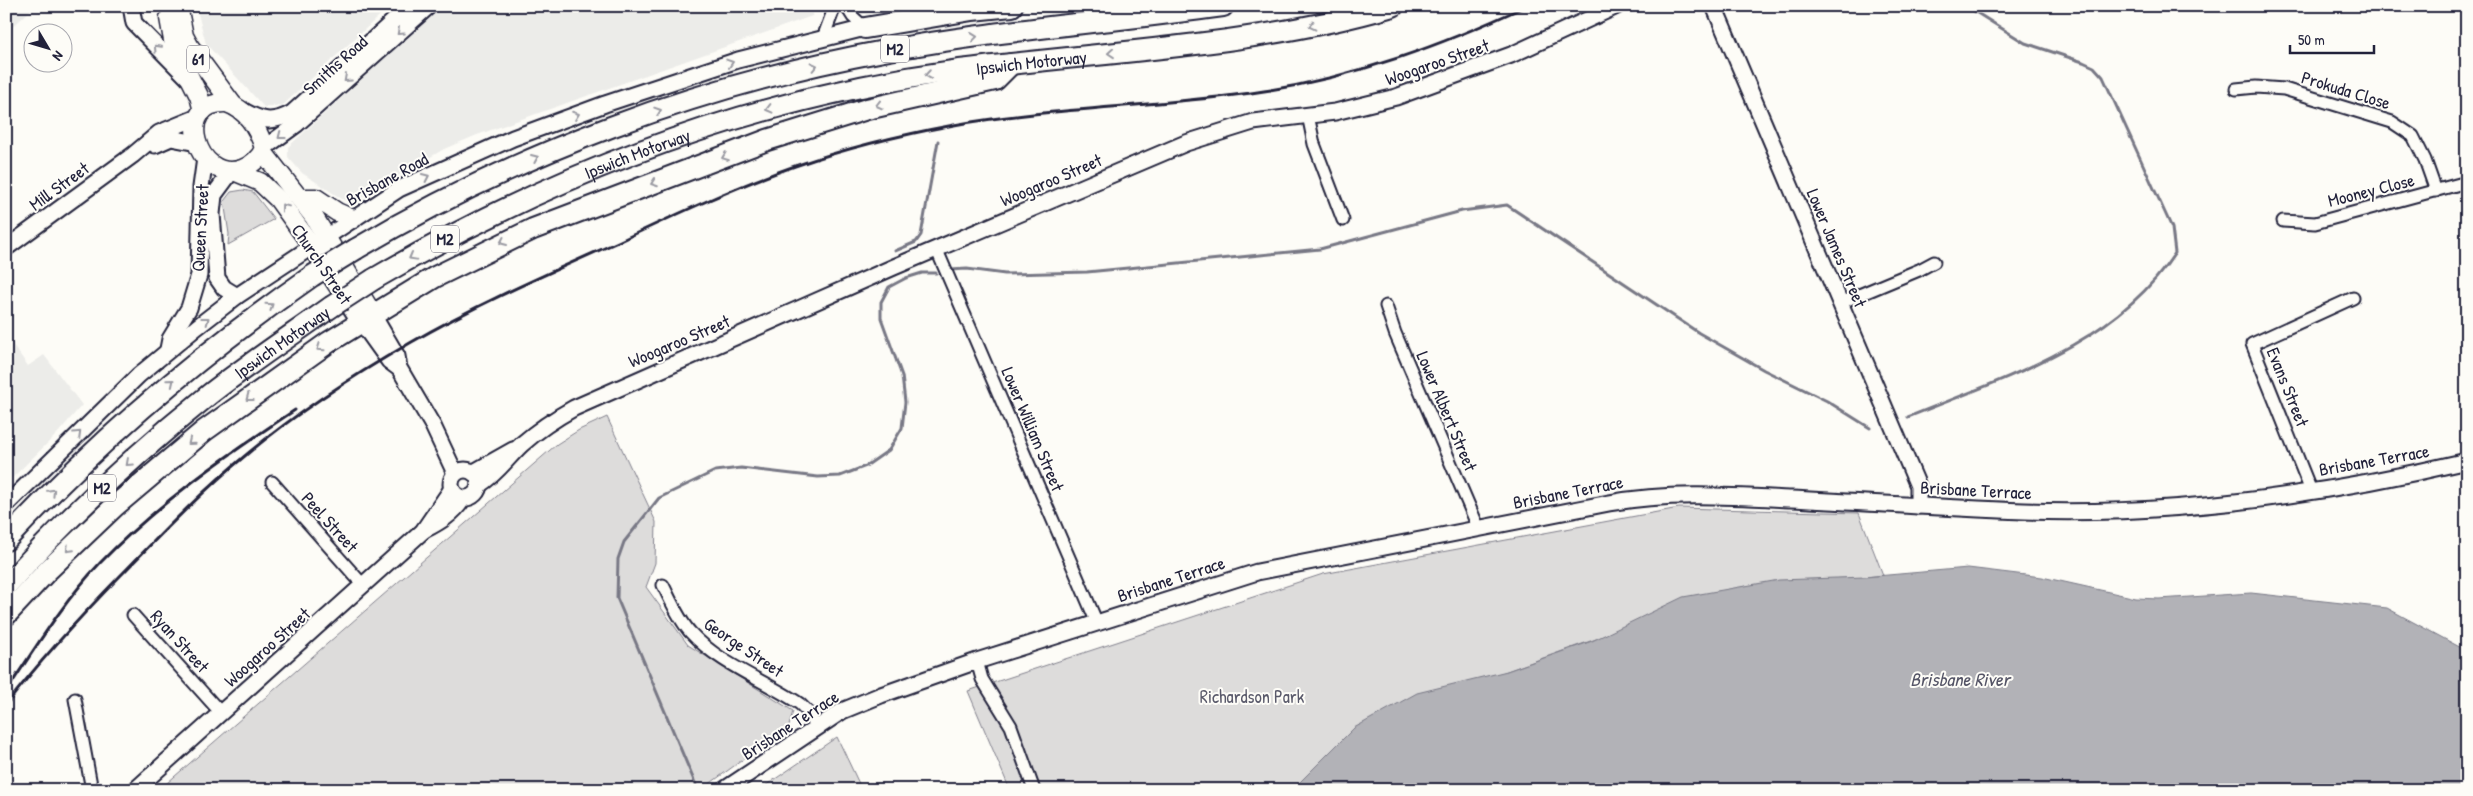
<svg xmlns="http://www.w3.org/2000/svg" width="2473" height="796" viewBox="0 0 2473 796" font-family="'Patrick Hand',sans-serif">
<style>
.built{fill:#ecece9}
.green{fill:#dddcdb;stroke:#807f8b}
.water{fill:#b2b2b7;stroke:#787885}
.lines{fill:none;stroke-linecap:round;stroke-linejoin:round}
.stream{stroke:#787885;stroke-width:3}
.street-casing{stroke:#22223b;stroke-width:15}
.secondary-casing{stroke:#22223b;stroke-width:19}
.primary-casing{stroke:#22223b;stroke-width:21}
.highway-casing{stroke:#22223b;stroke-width:24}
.street{stroke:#fdfcf7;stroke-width:11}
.secondary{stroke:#fdfcf7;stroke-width:15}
.primary{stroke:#fdfcf7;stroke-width:18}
.highway{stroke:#fdfcf7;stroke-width:20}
.rail{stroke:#22223b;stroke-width:3}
.highway-bridge-casing{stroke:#22223b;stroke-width:24;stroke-linecap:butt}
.highway-bridge{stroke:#fdfcf7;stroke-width:20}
.oneway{stroke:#9a9aa2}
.labels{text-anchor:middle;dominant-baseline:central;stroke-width:4;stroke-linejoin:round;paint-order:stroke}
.shield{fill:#fdfcf7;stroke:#646373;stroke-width:1}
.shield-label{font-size:16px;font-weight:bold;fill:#22223b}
.street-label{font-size:18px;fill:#22223b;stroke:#fdfcf7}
.park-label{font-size:18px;fill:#5a5a6b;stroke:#fdfcf7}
.water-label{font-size:19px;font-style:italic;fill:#545466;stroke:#fdfcf7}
</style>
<rect width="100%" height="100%" fill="#fdfcf7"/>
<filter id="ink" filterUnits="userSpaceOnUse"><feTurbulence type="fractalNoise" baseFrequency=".02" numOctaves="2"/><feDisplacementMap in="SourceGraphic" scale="10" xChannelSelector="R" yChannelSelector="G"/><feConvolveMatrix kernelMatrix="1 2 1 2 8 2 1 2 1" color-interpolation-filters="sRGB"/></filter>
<g filter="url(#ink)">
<g class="built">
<polygon points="6,6 35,6 6,33"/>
<polygon points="196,6 390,6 283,105 264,107 206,44"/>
<polygon points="442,6 815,6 812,16 477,135 444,149 361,198 351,201 342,199 302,173 288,157 288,147"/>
<polygon points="859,6 926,6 862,14"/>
<polygon points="6,335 28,366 44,355 82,405 57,434 6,484"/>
</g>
<g class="green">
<polygon points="243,190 253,192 274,219 228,245 229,234 224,201 231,192"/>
<polygon points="607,417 656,522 655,563 646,587 688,645 793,711 789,726 701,790 159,790 557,444 579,430"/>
<polygon points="1679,508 1859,513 1883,575 1865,577 1596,639 1507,671 1354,728 1292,790 1010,790 968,691 1323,574"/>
<polygon points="837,737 862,790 759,790"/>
</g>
<polygon class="water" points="1968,568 2042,577 2136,598 2159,599 2251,593 2387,608 2467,651 2467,790 1292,790 1354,728 1417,693 1507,671 1592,641 1683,597 1779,580 1865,577"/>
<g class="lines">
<g class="stream">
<polyline points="895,251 916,242 921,235 938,141"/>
<polyline points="950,270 967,269 1005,274 1087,272 1320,249 1462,211 1507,205 1699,333 1764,370 1827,401 1870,428"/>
<path d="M 1908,417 C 2004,378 2116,344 2175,253 L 2172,228 L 2103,77 L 2094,67 L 2083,62 L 2025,43 L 1966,6"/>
<polyline points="698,790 617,598 618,559 624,542 659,498 715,471 741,468 818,477 840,476 866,466 889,450 902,428 905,402 902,376 881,318 881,302 889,287 906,278 922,273 936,273"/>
</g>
<g class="street-casing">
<g id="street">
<polyline points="846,6 853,17 865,28"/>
<polyline points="823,38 835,6"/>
<polyline points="2236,89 2256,87 2284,89 2392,122 2413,136 2425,160 2436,191"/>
<polyline points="1308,115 1314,144 1343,220"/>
<polyline points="2283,221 2315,223 2467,182"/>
<polyline points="936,248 1097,623"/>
<polyline points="1840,303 1919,270 1934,262"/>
<polyline points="1386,306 1395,333 1479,529"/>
<polyline points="272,482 363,585"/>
<polyline points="2311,491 2252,344 2353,298"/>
<path d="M 663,585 C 671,601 678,618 690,632 C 719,664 764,680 800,704 L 808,712 L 817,728"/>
<polyline points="133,615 221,713"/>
<polyline points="977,661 982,679 1011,726 1034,790"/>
<polyline points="75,699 92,790"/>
</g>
</g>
<g class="secondary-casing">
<g id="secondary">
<polyline points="131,6 134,23 189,79"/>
<polyline points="1714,6 1918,486 1918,506"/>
<path d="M 242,110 C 261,121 272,124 292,113 L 410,6"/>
<polyline points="155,145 171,138 197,143"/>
<polyline points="264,148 297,124 429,6"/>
<polyline points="231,172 214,195 212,214 217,278 224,288 237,296"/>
<polyline points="6,248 133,155 159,133 198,117"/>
<polyline points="373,315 397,356 399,368 433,426 455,473"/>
<polyline points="361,322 389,361 397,367"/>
<polyline points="168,349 170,339 189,308 199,275 201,187 205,158"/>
<circle cx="465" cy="484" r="14"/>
<polyline points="474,472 513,450"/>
<path d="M 479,485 C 497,474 507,458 522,444 C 538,430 556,418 574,408 L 894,267 L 1186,143 L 1253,122 L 1335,112 L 1396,97 L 1511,55 L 1617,6"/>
<polyline points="6,505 139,375 197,327 237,296 399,189 513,138 605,104 738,60 865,28"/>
<path d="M 424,530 C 440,522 453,514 463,499"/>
<polyline points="135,790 423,531 451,490"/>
<path d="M 724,790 L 842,711 L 881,695 L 977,661 L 1257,572 L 1609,503 C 1670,492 1730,496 1791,499 C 1869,503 1946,508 2024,511 C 2173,516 2323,495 2467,461"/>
</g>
</g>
<g class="primary-casing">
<g id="primary">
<polyline points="178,6 184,36 190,47 233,105"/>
<polyline points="169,18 174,46 199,96 203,111"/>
<path d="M 227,103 C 247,110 258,128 264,148 C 261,157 251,166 242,169 C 196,185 172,100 227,103 Z"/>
<polyline points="263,152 314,217 373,315"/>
<polyline points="236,172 260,182 278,199 312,246 361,322"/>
<polyline points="301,198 316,198 337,212 353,219"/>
</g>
</g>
<g class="highway-casing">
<g id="highway">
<polyline points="865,28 972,10 1012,6"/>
<path d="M 356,249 C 518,153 699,85 884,51 C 996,30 1110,22 1223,6"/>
<path id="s1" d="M 374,279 C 555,173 751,98 960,70 C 1105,51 1252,47 1393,6"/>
<path d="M 6,540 C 99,440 200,354 312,276"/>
<path id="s2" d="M 6,586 C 67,518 134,455 205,398 C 245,366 289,337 331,307"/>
<polyline points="6,615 48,570 115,506 204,431 329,342 435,277 533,229 767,140 867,109 995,80 1011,64"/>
</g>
</g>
<use href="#street" class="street"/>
<use href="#secondary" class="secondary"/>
<use href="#primary" class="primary"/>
<use href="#highway" class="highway"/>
<g class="rail">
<path d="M 6,692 C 35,648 64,601 100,563 C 157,504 227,455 295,410"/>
<path d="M 6,705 C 42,658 80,617 121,575 C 161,534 201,492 246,455 C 296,413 353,376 410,343 C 477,304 549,273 620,241 C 677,214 735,187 795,166 C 847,148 900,135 954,125 C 1056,107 1161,107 1264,91 C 1356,77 1442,45 1526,6"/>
</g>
<g class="highway-bridge-casing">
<g id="highway-bridge">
<polyline points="312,276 356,249"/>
<polyline points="331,307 374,279"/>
</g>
</g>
<use href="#highway-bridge" class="highway-bridge"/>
</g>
<defs><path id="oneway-chevron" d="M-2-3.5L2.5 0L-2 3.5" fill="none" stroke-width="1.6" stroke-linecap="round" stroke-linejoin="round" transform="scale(1.25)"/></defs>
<g class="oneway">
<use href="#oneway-chevron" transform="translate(1312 26) rotate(167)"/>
<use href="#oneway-chevron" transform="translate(400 32) rotate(138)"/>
<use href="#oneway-chevron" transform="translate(974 37) rotate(-7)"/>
<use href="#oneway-chevron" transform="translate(157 48) rotate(-133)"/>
<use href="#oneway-chevron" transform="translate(1111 53) rotate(175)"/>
<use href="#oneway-chevron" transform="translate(730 63) rotate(-18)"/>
<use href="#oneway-chevron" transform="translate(814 66) rotate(-13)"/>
<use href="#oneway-chevron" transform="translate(928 75) rotate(171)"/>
<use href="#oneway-chevron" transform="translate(347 79) rotate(138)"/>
<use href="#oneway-chevron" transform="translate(879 105) rotate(166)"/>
<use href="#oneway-chevron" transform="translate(769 109) rotate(166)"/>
<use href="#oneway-chevron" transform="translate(658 111) rotate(-19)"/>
<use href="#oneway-chevron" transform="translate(576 115) rotate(-20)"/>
<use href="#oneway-chevron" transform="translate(281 136) rotate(142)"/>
<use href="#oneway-chevron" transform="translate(725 157) rotate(159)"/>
<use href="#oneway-chevron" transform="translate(535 158) rotate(-23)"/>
<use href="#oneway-chevron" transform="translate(426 177) rotate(-25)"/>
<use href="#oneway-chevron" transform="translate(654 183) rotate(160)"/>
<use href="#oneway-chevron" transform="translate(284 207) rotate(-127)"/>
<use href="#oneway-chevron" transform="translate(503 242) rotate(156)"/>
<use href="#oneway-chevron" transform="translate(412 257) rotate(151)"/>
<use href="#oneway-chevron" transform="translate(270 306) rotate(-35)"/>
<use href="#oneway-chevron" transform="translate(206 320) rotate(-37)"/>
<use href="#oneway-chevron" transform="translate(320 348) rotate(146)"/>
<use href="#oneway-chevron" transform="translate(171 382) rotate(-39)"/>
<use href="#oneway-chevron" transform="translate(249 398) rotate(143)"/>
<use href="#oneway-chevron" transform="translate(78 434) rotate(-44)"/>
<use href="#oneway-chevron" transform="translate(191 442) rotate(141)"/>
<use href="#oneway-chevron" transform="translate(129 463) rotate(138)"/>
<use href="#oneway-chevron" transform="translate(52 492) rotate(-46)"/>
<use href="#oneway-chevron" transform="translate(69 549) rotate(135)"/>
</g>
</g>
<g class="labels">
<g class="shield">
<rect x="881" y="35.5" width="28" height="27" rx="4"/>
<rect x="187" y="45.5" width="22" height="27" rx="4"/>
<rect x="431" y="225.5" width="28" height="27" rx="4"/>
<rect x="88" y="474.5" width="28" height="27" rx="4"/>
</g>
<g class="shield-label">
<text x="895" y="49">M2</text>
<text x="198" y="59">61</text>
<text x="445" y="239">M2</text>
<text x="102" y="488">M2</text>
</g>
<g class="street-label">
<text stroke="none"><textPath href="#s1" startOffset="698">Ipswich Motorway</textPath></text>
<text transform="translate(1437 62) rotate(-19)">Woogaroo Street</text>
<text transform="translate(335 65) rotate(-42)">Smiths Road</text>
<text transform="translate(2346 90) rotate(17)">Prokuda Close</text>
<text stroke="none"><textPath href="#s1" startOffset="292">Ipswich Motorway</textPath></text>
<text transform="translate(387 179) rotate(-29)">Brisbane Road</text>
<text transform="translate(1051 180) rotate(-23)">Woogaroo Street</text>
<text transform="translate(59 186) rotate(-36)">Mill Street</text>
<text transform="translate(2371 190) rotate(-14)">Mooney Close</text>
<text transform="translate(200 228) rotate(-87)">Queen Street</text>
<text transform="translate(1837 248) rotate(67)">Lower James Street</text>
<text transform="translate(322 264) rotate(56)">Church Street</text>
<text transform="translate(679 341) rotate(-23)">Woogaroo Street</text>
<text stroke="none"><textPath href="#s2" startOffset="369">Ipswich Motorway</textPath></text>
<text transform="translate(2288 387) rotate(68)">Evans Street</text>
<text transform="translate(1447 411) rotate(67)">Lower Albert Street</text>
<text transform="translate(1033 429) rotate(67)">Lower William Street</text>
<text transform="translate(2374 460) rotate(-10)">Brisbane Terrace</text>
<text transform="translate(1976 490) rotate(3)">Brisbane Terrace</text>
<text transform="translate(1568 492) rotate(-11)">Brisbane Terrace</text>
<text transform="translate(330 522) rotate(48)">Peel Street</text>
<text transform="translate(1171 579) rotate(-18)">Brisbane Terrace</text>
<text transform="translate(180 641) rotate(48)">Ryan Street</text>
<text transform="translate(267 647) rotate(-42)">Woogaroo Street</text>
<text transform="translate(744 647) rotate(34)">George Street</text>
<text transform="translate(790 725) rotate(-33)">Brisbane Terrace</text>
</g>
<g class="park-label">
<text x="1252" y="696">Richardson Park</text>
</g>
<g class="water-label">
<text x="1960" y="679">Brisbane River</text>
</g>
</g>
<rect width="2473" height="796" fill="none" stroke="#fdfcf7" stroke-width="25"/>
<rect x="12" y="12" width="2448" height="771" fill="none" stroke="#22223b" stroke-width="2" filter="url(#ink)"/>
<g transform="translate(48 48) rotate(128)"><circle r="24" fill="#fdfcf7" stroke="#a5a5ac"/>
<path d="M0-4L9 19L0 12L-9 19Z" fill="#22223b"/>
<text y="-8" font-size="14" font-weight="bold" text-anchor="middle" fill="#22223b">N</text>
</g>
<path d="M2290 45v8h84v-8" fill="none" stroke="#22223b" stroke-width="2.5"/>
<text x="2298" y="45" font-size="15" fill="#22223b" stroke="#fdfcf7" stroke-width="4" paint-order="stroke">50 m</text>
</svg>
